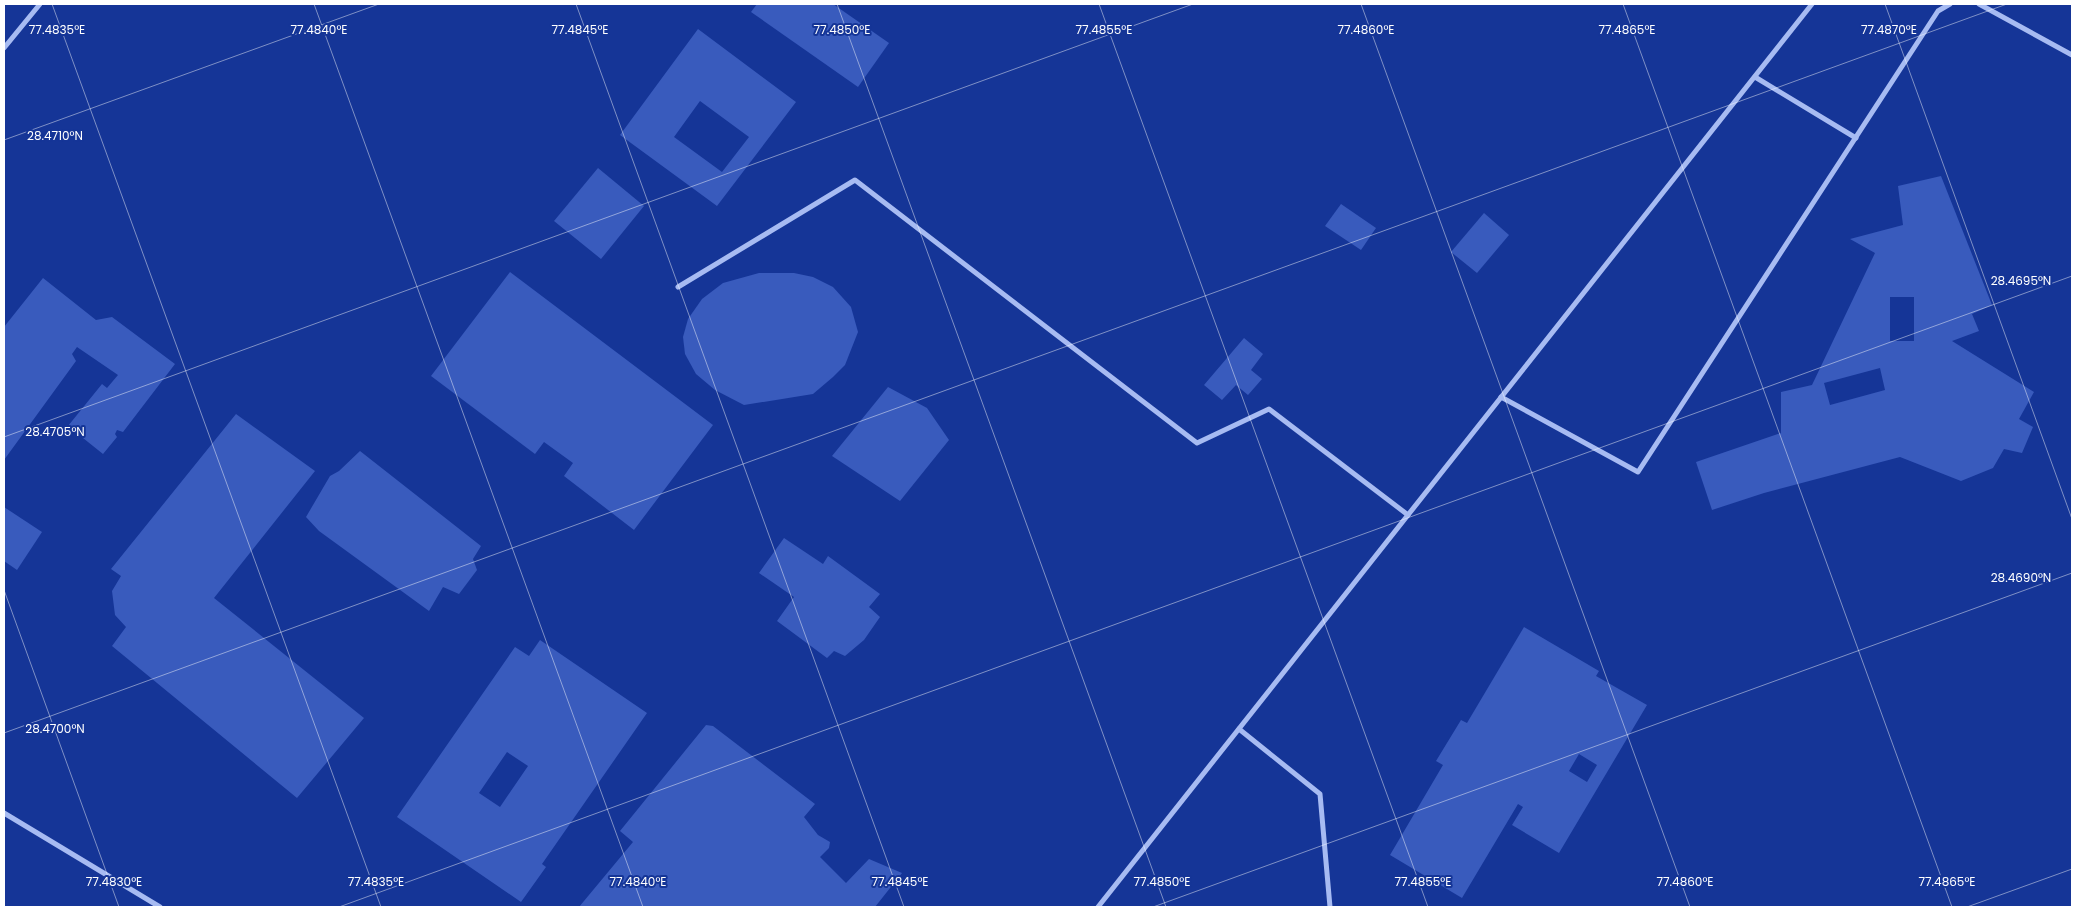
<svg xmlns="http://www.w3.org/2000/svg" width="2076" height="911" viewBox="0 0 2076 911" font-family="Poppins,sans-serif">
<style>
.building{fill:#395bbd;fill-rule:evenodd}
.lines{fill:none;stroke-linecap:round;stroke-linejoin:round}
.minor{stroke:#a7bbf2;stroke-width:5}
.ticks{fill:none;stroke:#fff;stroke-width:1;stroke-opacity:0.45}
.ticks-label{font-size:12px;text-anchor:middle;fill:#fff;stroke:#153597;stroke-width:4;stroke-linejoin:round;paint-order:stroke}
</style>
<rect width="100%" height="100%" fill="#153597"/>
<g class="building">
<polygon points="757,4 833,4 889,43 858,87 751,12"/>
<path d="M 698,29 L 796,102 L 717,206 L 620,135 ZM 700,101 L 749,137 L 722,172 L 674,137 Z"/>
<polygon points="598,168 644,206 601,259 554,221"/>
<path d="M 1941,176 L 1992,305 L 1972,314 L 1979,331 L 1952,341 L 2034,392 L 2019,419 L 2033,427 L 2022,453 L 2004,449 L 1993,468 L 1961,481 L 1900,457 L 1764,493 L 1712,510 L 1696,462 L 1781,433 L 1781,392 L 1812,385 L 1875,253 L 1850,239 L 1903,225 L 1898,186 ZM 1890,297 L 1914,297 L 1914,341 L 1890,341 ZM 1880,368 L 1885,390 L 1830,405 L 1824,383 Z"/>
<polygon points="1341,204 1376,228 1361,250 1325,226"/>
<polygon points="1484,213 1509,235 1477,273 1451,252"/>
<polygon points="510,272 713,425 634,530 564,476 573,463 544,442 535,454 431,376"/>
<polygon points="759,273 794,273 813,277 833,287 851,307 858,332 845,365 833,377 813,394 744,405 715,390 696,374 685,354 683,337 688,319 702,299 723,283"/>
<polygon points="43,278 96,320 112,317 175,364 123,432 117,430 115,434 117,437 103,454 68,426 102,384 107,388 118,375 77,347 72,354 76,361 4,460 4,327"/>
<polygon points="1244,338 1263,354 1251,370 1262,379 1248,395 1236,385 1222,400 1204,385"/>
<polygon points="888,387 927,408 949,440 900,501 832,456"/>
<polygon points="236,414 315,471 214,598 364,718 297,798 112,646 126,627 115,615 112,591 121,576 111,569"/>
<polygon points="360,451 481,546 473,559 477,570 459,594 443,587 429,611 319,531 306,517 330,476 339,471"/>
<polygon points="4,507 42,532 17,570 4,561"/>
<polygon points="784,538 823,564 828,556 880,594 869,607 880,617 864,640 845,656 834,651 827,658 777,621 794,597 759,573"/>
<path d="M 1524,627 L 1599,671 L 1596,676 L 1647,705 L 1559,853 L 1512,825 L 1523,807 L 1518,804 L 1462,898 L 1390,855 L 1443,765 L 1436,761 L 1461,720 L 1467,723 ZM 1579,754 L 1597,765 L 1587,782 L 1569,771 Z"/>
<path d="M 540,640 L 647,713 L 542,864 L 546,867 L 521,902 L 397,817 L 515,647 L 529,656 ZM 507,752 L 528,766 L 500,807 L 479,793 Z"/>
<polygon points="706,725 713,726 815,804 804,817 818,835 830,842 829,848 820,857 846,883 869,859 902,873 875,907 579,907 633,842 620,831"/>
</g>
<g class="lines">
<g class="minor">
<polyline points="1979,4 2072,55"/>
<polyline points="4,48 40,4"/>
<polyline points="1755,77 1856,138"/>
<polyline points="678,287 855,180 1197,443 1269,409 1408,515"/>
<polyline points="1501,397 1638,472 1938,11 1950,4"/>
<polyline points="1239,729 1320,794 1330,907"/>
<polyline points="4,813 160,907"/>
<polyline points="1098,907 1812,4"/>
</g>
</g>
<path class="ticks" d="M 52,4 L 381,907M 314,4 L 643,907M 576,4 L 904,907M 837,4 L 1166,907M 1099,4 L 1428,907M 1361,4 L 1690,907M 1623,4 L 1952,907M 1885,4 L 2072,519M 4,140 L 379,4M 4,437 L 1193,4M 4,590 L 119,907M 4,733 L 2007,4M 339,907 L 2072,276M 1153,907 L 2072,573M 1967,907 L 2072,869"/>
<g class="ticks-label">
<text x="57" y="34">77.4835°E</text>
<text x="319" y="34">77.4840°E</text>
<text x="580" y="34">77.4845°E</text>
<text x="842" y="34">77.4850°E</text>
<text x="1104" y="34">77.4855°E</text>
<text x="1366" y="34">77.4860°E</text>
<text x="1627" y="34">77.4865°E</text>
<text x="1889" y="34">77.4870°E</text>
<text x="55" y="140">28.4710°N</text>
<text x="2021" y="285">28.4695°N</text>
<text x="55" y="436">28.4705°N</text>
<text x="2021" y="582">28.4690°N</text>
<text x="55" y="733">28.4700°N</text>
<text x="114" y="886">77.4830°E</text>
<text x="376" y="886">77.4835°E</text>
<text x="638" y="886">77.4840°E</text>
<text x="900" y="886">77.4845°E</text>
<text x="1162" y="886">77.4850°E</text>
<text x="1423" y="886">77.4855°E</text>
<text x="1685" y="886">77.4860°E</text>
<text x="1947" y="886">77.4865°E</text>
</g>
<rect width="2076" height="911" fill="none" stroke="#ffffff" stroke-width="10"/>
</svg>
